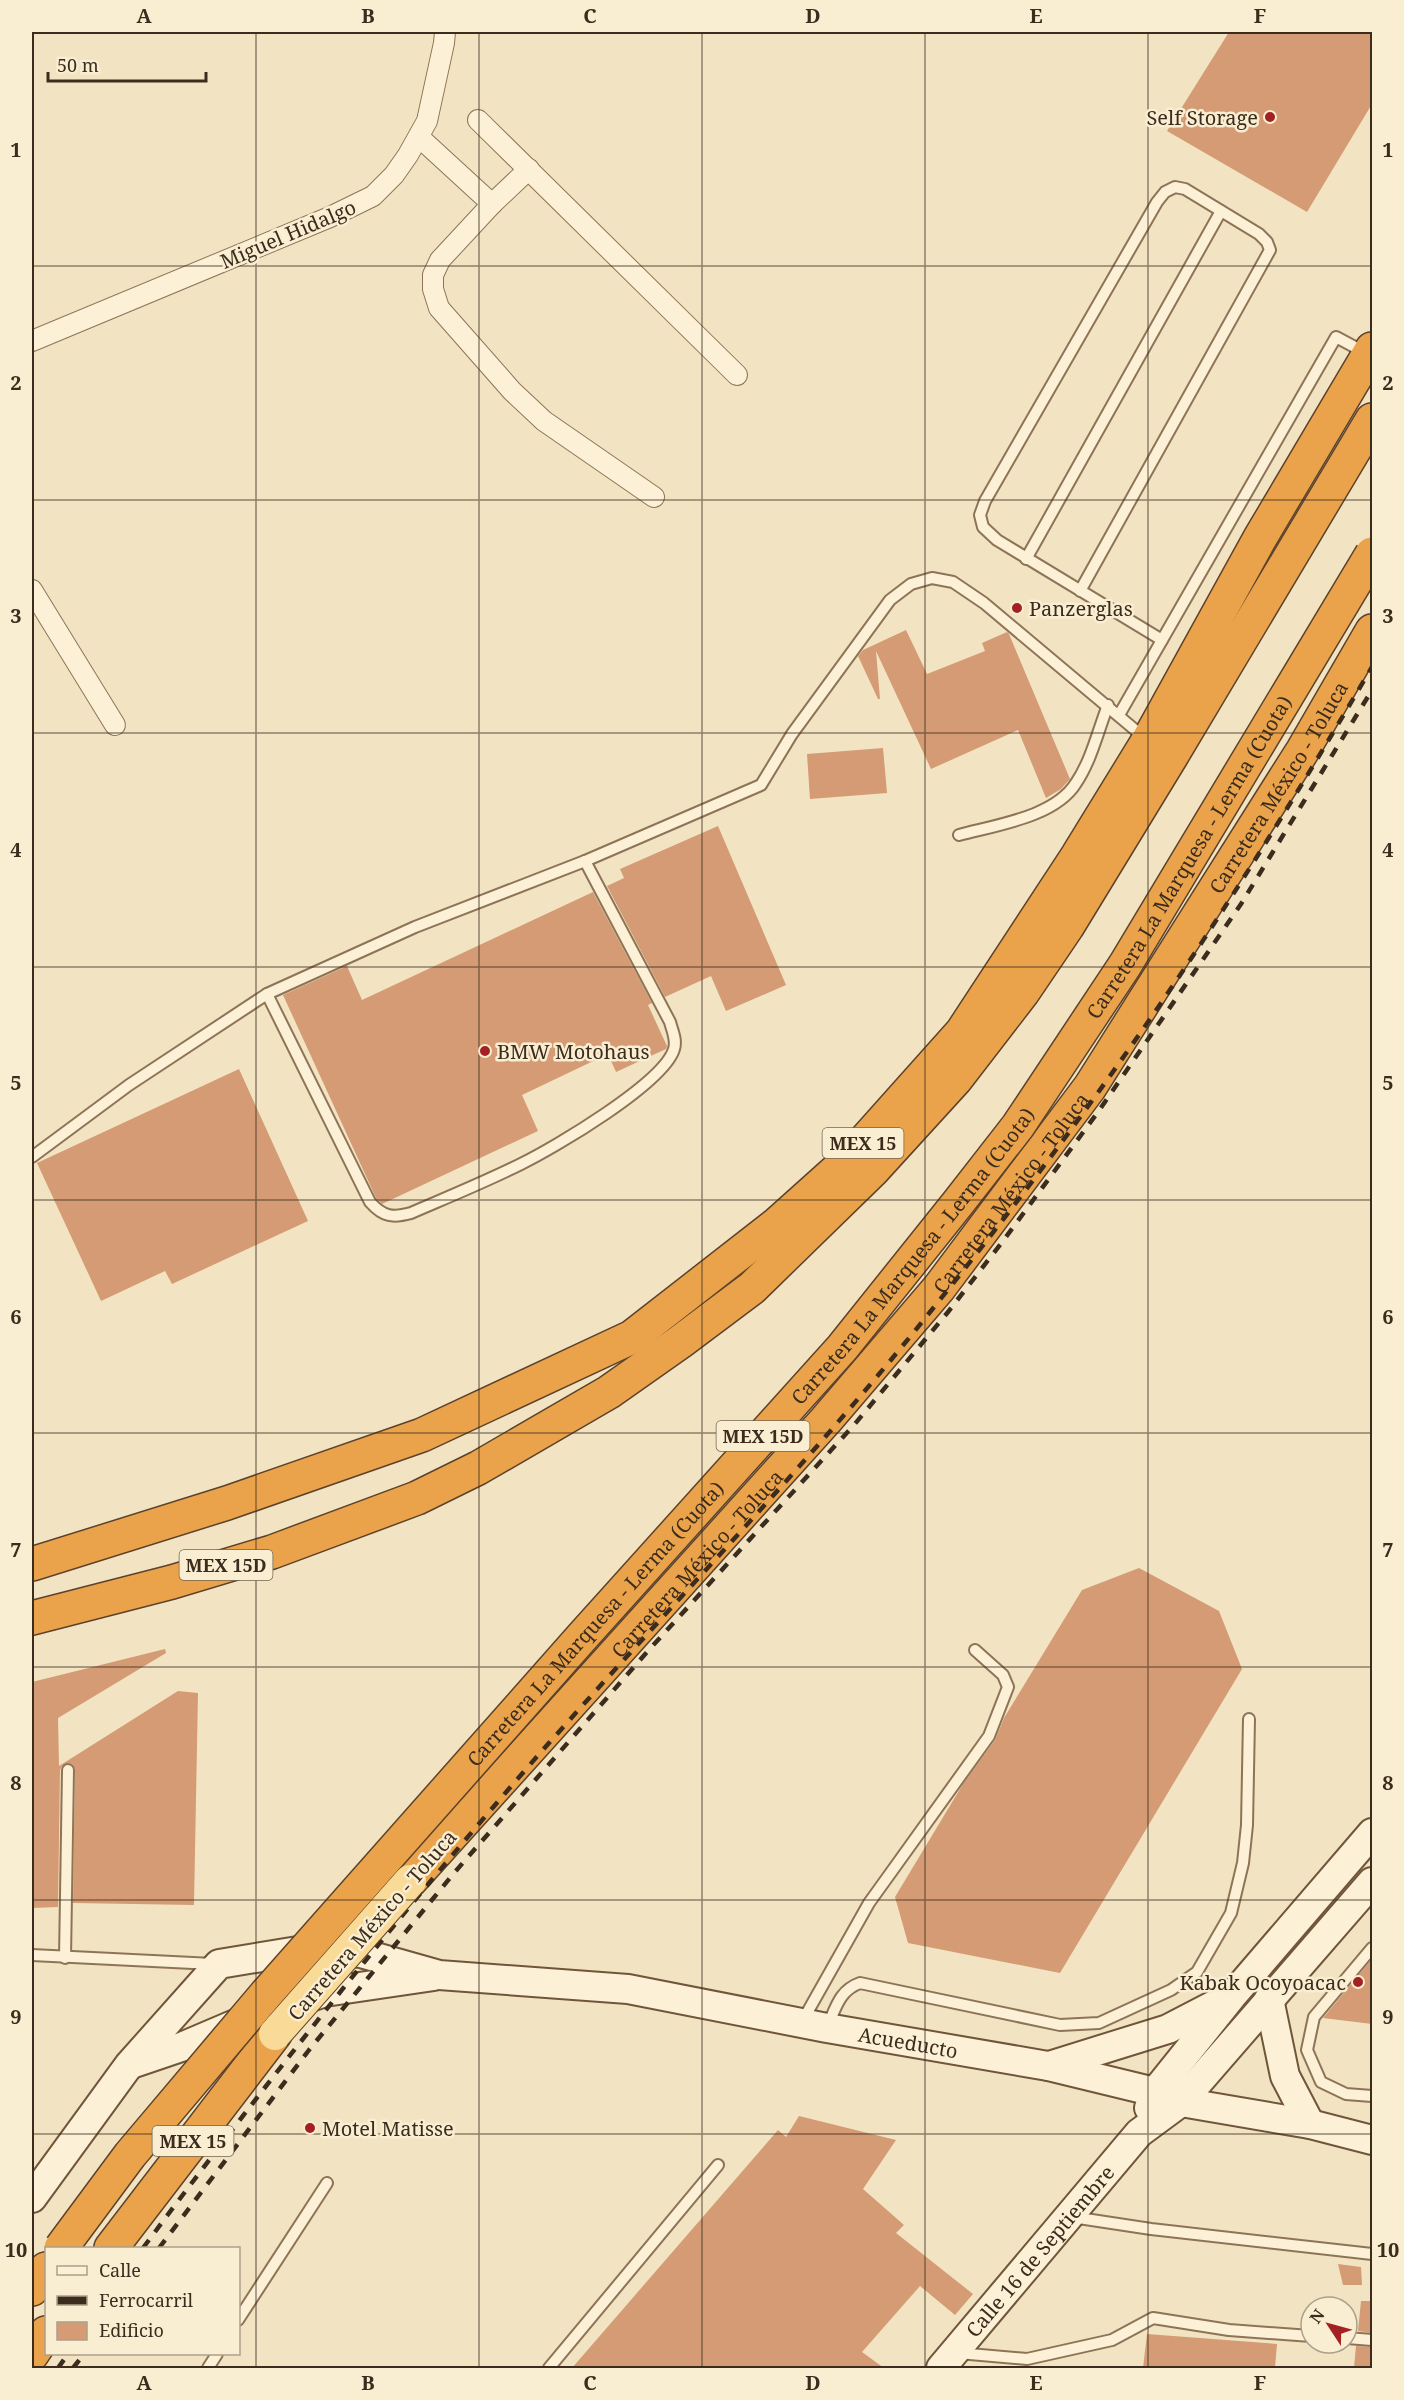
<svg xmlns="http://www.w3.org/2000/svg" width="1404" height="2400" viewBox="0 0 1404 2400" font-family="'Noto Serif',serif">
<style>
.building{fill:#d49b74}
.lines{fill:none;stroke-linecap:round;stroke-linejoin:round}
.lane-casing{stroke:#8e7457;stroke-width:14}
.street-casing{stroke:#8e7457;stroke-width:22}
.secondary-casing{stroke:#70553a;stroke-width:32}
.highway-casing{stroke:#5c422c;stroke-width:36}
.lane{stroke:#fcf0d6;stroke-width:10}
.street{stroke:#fcf0d6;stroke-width:20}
.secondary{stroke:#fcf0d6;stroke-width:28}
.highway{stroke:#eaa34a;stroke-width:33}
.rail{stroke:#3c2c1d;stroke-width:4.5;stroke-dasharray:10 10;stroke-linecap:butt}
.primary-bridge-casing{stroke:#5c422c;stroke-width:34;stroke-linecap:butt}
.highway-bridge-casing{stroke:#5c422c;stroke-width:36;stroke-linecap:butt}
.primary-bridge{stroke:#f9da96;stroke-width:32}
.highway-bridge{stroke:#eaa34a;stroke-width:33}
.grid{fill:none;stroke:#3c2c1d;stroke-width:1.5;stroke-opacity:0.55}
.poi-dot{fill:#a32122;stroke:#f9edd2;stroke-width:2}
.labels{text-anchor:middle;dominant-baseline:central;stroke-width:5;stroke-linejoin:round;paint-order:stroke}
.shield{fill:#f9edd2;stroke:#756653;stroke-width:1.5}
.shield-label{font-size:18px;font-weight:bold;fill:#3c2c1d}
.poi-label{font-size:20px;fill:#3c2c1d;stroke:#f9edd2;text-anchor:start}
.street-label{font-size:20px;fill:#3c2c1d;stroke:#f9edd2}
.neatline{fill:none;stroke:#3c2c1d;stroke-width:2}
.grid-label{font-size:20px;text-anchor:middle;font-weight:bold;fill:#3c2c1d}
</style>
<rect width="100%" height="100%" fill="#f2e4c2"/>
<g class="building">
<polygon points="1229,32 1372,32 1372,104 1307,212 1167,131"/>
<polygon points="906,630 927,674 985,651 982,643 1007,632 1009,634 1070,779 1061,789 1046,798 1018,730 931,769 876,651 880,699 878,699 858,656 863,650"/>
<polygon points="883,748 887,793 810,799 807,754"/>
<polygon points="718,826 786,985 726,1011 711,976 665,997 607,886 624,878 620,869"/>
<polygon points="593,892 652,1003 648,1005 667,1046 666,1049 616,1072 608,1054 522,1095 538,1131 382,1204 376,1198 371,1187 283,995 347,966 362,1000"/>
<polygon points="239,1069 308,1221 172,1284 165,1271 101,1301 37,1163"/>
<polygon points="1139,1568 1219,1611 1242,1669 1060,1973 908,1943 895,1897 963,1784 995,1740 1004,1718 1082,1590"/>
<polygon points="165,1649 166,1653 58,1718 59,1766 178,1691 198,1693 194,1905 73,1903 75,1770 72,1764 68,1763 62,1766 60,1770 58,1907 32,1908 32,1682"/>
<polygon points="1372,1959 1372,2024 1323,2018"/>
<polygon points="799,2116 896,2140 863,2189 904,2225 896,2233 973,2294 955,2315 920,2286 862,2352 884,2368 572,2368 778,2130 786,2137"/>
<polygon points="1338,2264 1361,2267 1362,2285 1343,2285"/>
<polygon points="1361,2301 1372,2301 1372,2333 1358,2331"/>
<polygon points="1147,2334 1277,2344 1275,2368 1143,2368"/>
<polygon points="1356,2346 1372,2347 1372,2368 1354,2368"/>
</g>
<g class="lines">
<g class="lane-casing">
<g id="lane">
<polyline points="1026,559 1221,211"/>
<polyline points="1080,591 1270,250 1267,242 1259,234 1185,189 1175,187 1165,192 1157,202 985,501 980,515 983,527 997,540 1162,640"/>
<polyline points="1119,715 1336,337 1366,353"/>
<path d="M 959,835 C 996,825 1055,817 1076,783 C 1091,761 1098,731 1108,705"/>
<polyline points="267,994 415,927 585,861 761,785 792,734 890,600 911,584 932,578 953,582 984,603 1146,739"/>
<path d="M 32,1157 L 129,1085 L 267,994 L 370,1202 C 383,1217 393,1218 411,1213 C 448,1197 485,1182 521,1164 C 554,1148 664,1083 674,1049 C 677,1040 672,1030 670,1022 L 585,861"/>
<polyline points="1372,1948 1314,2017 1307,2050 1321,2082 1346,2094 1372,2096"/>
<polyline points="32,1955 213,1964"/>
<polyline points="65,1958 68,1770"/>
<polyline points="803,2020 869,1903 989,1736 1008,1687 1003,1675 975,1650"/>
<path d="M 828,2025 C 836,2007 840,1990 860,1983 L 1060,2025 L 1099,2023 L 1171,1990 L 1197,1972 L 1231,1913 L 1243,1863 L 1247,1825 L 1249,1719"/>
<polyline points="1072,2217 1151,2229 1372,2254"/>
<polyline points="238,2320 327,2183"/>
<polyline points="1347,2338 1372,2340"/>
<polyline points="958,2353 1027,2359 1112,2340 1153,2318 1229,2330 1311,2336"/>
<polyline points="208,2368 217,2354"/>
<polyline points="549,2368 718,2165"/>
</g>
</g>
<g class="street-casing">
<g id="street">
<polyline points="478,120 737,375"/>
<polyline points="419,137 492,204"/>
<polyline points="529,169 492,204 440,260 433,275 433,289 439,308 512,391 544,421 654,497"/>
<polyline points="32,341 330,217 373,196 394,175 408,155 427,121 444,43 445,32"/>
<polyline points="32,590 115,725"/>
</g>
</g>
<g class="secondary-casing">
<g id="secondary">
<polyline points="1269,1999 1285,2076 1310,2124"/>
<polyline points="131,2064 184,2046 245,2020 325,1992 434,1976"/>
<polyline points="1049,2066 1168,2029 1222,2001"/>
<polyline points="1149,2108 1155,2092 1232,1996 1372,1833"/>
<path id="s1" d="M 32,2198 L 129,2065 L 219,1964 L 310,1949 L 361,1953 L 439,1975 L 628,1989 L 827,2028 L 1048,2066 L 1155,2092 L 1181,2102 L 1310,2124 L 1372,2140"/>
<path id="s2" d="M 941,2368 L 1139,2133 L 1181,2102 L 1372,1882"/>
</g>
</g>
<g class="highway-casing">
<g id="highway">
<polyline points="32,1564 227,1503 422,1435 632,1337 777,1224 845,1163 962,1032 1078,855 1148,741 1260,538 1372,349"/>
<polyline points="32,1618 172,1582 272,1552 417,1498 478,1468 609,1392 680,1342 752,1288 873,1170 956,1079 1023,992 1067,927 1172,755 1372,420"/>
<path id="s3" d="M 410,1881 L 826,1420 L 939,1288 L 1090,1087 L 1303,750 L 1372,631"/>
<polyline points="111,2248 275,2034"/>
<polyline points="32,2289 46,2269"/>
<polyline points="32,2354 46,2333"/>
</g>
</g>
<use href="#lane" class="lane"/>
<use href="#street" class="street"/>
<use href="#secondary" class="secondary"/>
<use href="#highway" class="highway"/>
<g class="rail">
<path d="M 143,2248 C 265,2084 392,1923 527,1768 C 653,1624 787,1487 909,1338 C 1023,1198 1132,1052 1230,899 C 1279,823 1326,745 1372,667"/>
<polyline points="159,2248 309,2050 454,1873 647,1652 854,1425 948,1312 1003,1241 1098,1112 1241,904 1372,690"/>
<polyline points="58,2368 68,2354"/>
<polyline points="73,2368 84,2354"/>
</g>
<g class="primary-bridge-casing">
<polyline id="primary-bridge" points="275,2034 410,1881"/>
</g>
<g class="highway-bridge-casing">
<g id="highway-bridge">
<path id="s4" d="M 61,2248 L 130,2155 L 266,1994 L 582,1637 L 842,1348 L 958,1203 L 1018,1126 L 1125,965 L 1372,554"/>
</g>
</g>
<use href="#primary-bridge" class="primary-bridge"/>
<use href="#highway-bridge" class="highway-bridge"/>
</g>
<path class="grid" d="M 256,32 L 256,2368M 479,32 L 479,2368M 702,32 L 702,2368M 925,32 L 925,2368M 1148,32 L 1148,2368M 32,266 L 1372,266M 32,500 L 1372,500M 32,733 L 1372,733M 32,967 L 1372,967M 32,1200 L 1372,1200M 32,1433 L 1372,1433M 32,1667 L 1372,1667M 32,1900 L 1372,1900M 32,2134 L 1372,2134"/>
<g class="poi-dot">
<circle cx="1270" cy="117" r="6"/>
<circle cx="1017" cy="608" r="6"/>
<circle cx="485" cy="1051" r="6"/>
<circle cx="1358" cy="1982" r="6"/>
<circle cx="310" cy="2128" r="6"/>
</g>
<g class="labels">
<g class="shield">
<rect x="822.5" y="1128" width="81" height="30" rx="4.5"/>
<rect x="716.5" y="1421" width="93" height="30" rx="4.5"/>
<rect x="179.5" y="1550" width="93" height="30" rx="4.5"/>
<rect x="152.5" y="2126" width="81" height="30" rx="4.5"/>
</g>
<g class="shield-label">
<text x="863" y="1143">MEX 15</text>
<text x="763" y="1436">MEX 15D</text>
<text x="226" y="1565">MEX 15D</text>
<text x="193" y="2141">MEX 15</text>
</g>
<g class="poi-label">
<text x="1258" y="117" text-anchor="end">Self Storage</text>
<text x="1029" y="608">Panzerglas</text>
<text x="497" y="1051">BMW Motohaus</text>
<text x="1346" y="1982" text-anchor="end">Kabak Ocoyoacac</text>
<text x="322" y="2128">Motel Matisse</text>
</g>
<g class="street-label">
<text transform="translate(288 234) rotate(-23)">Miguel Hidalgo</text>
<text stroke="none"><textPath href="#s3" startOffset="1400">Carretera México - Toluca</textPath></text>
<text stroke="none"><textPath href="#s4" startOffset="1794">Carretera La Marquesa - Lerma (Cuota)</textPath></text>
<text stroke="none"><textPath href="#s3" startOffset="914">Carretera México - Toluca</textPath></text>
<text stroke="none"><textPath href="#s4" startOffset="1308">Carretera La Marquesa - Lerma (Cuota)</textPath></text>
<text stroke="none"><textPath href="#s3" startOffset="428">Carretera México - Toluca</textPath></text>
<text stroke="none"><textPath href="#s4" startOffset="822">Carretera La Marquesa - Lerma (Cuota)</textPath></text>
<text transform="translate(372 1925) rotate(-49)">Carretera México - Toluca</text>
<text stroke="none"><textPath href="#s1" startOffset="999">Acueducto</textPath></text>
<text stroke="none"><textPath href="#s2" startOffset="153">Calle 16 de Septiembre</textPath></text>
</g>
</g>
<rect width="1404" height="2400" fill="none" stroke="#f9edd2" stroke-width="66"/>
<rect x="45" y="2247" width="195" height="108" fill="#f9edd2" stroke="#ada08a" stroke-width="1.5"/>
<rect x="57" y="2266" width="30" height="9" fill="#fcf0d6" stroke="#ada08a" stroke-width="1.5"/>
<text x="99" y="2277" font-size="18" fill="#3c2c1d">Calle</text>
<rect x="57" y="2296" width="30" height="9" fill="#3c2c1d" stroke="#ada08a" stroke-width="1.5"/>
<text x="99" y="2307" font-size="18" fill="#3c2c1d">Ferrocarril</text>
<rect x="57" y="2322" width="30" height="18" fill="#d49b74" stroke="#ada08a" stroke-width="1.5"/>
<text x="99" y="2337" font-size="18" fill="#3c2c1d">Edificio</text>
<g transform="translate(1329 2325) rotate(306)"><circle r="28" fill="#f9edd2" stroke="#ada08a" stroke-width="1.5"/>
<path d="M0-4.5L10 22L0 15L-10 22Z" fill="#a32122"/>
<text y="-9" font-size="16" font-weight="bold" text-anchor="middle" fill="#3c2c1d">N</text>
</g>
<path d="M48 72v9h158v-9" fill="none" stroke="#3c2c1d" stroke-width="3"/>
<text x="57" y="72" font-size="18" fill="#3c2c1d" stroke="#f9edd2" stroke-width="4.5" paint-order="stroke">50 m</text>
<rect x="33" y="33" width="1338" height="2334" class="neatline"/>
<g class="grid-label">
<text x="144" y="23">A</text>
<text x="368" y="23">B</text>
<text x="590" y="23">C</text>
<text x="813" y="23">D</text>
<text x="1036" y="23">E</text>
<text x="1260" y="23">F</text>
<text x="16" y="157">1</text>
<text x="1388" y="157">1</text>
<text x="16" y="390">2</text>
<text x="1388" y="390">2</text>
<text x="16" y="623">3</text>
<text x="1388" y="623">3</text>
<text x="16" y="857">4</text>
<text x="1388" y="857">4</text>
<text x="16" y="1090">5</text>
<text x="1388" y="1090">5</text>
<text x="16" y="1324">6</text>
<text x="1388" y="1324">6</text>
<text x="16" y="1557">7</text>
<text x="1388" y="1557">7</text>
<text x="16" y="1790">8</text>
<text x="1388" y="1790">8</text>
<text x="16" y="2024">9</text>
<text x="1388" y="2024">9</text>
<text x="16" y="2257">10</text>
<text x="1388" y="2257">10</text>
<text x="144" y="2390">A</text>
<text x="368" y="2390">B</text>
<text x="590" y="2390">C</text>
<text x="813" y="2390">D</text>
<text x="1036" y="2390">E</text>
<text x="1260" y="2390">F</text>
</g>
</svg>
